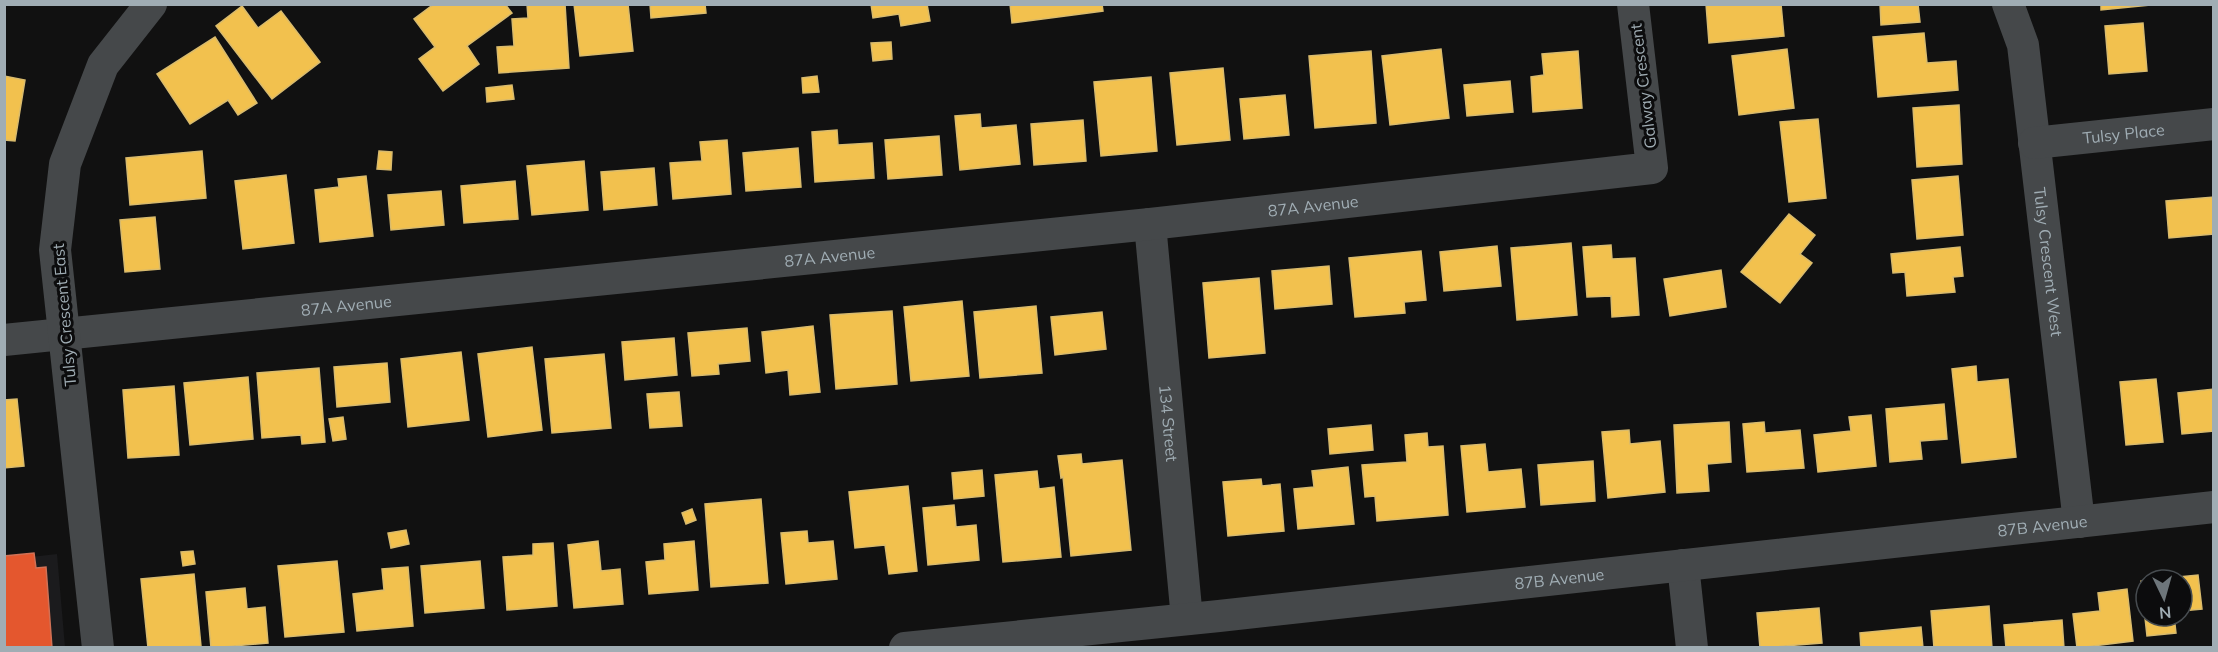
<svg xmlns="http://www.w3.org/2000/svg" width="2218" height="652" viewBox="0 0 2218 652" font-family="Mulish,sans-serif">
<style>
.built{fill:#1b1b1d}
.homes{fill:#f2c14e;stroke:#d9bb6d;stroke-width:1.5}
.shops{fill:#e4572e;stroke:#d07156;stroke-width:1.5}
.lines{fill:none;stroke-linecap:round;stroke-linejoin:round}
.minor{stroke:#45484a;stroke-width:32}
.labels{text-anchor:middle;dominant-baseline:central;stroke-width:6;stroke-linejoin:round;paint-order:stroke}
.street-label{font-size:16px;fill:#a0adb4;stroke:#0c0c0d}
</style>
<rect width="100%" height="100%" fill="#111"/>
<polygon class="built" points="57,554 65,647 5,647 4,560"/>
<g class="homes">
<polygon points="434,4 505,4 512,13 467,46 479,64 443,91 419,59 435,47 414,19"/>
<polygon points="527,4 565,4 569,68 499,73 497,47 514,46 512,19 528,18"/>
<polygon points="574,4 628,4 633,51 580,56"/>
<polygon points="650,4 705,4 706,13 651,18"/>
<polygon points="871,4 927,4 930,21 901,26 899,14 873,18"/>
<polygon points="1010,4 1102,4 1103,11 1012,23"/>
<polygon points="1706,4 1781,4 1784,36 1709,43"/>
<polygon points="1880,4 1918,4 1920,22 1881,25"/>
<polygon points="2101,4 2150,4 2150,5 2101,10"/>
<polygon points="242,6 258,28 281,11 320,62 272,99 216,26"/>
<polygon points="2143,23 2147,71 2109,74 2105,26"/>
<polygon points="1924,33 1927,63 1956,61 1958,90 1878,97 1873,37"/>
<polygon points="215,37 257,103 238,115 228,100 190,124 157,74"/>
<polygon points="891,42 892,59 873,61 871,43"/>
<polygon points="1441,49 1449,118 1390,125 1382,56"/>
<polygon points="1787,49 1794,108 1739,115 1732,56"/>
<polygon points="1371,51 1376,123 1315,128 1309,56"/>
<polygon points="1578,51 1582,108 1533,112 1531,77 1544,75 1542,54"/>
<polygon points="1223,68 1230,140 1177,145 1170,73"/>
<polygon points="4,76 25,80 15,141 4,140"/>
<polygon points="817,76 819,92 803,93 802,78"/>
<polygon points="1151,77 1157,151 1101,156 1094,82"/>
<polygon points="1510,81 1513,112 1467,116 1464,85"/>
<polygon points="512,85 514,99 487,102 486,88"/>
<polygon points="1285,95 1289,135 1244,139 1240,99"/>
<polygon points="1959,105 1962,164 1917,167 1913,108"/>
<polygon points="980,114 981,128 1016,125 1020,164 960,170 955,116"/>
<polygon points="1818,119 1826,198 1789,202 1780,122"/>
<polygon points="1083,120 1086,161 1034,165 1031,124"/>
<polygon points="837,130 838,145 872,143 874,178 815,182 812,132"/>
<polygon points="939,136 942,175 888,179 885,140"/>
<polygon points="727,140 731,194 673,199 670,163 702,161 700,142"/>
<polygon points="798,148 801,187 746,191 743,153"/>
<polygon points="202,151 206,198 130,205 126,158"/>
<polygon points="379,151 392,152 391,170 377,169"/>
<polygon points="584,161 588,210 532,215 527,166"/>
<polygon points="654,168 657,205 604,210 601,172"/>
<polygon points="286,175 294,243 243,249 235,181"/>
<polygon points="366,176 373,236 320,242 315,190 339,187 338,179"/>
<polygon points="1958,176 1963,235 1917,239 1912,180"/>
<polygon points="515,181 518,219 464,223 461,186"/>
<polygon points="441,191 444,225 391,230 388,195"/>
<polygon points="2214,197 2214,234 2169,238 2166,201"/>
<polygon points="1789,214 1815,235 1800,254 1812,263 1780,303 1741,272"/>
<polygon points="155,217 160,269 125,272 120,220"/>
<polygon points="1571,243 1577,315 1517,320 1511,248"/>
<polygon points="1611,245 1612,259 1635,258 1639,315 1612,317 1611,296 1587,297 1583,247"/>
<polygon points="1497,246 1501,286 1444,291 1440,252"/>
<polygon points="1960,247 1963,276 1953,277 1955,292 1907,296 1905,272 1893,273 1891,254"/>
<polygon points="1421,251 1426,300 1404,302 1405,313 1355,317 1349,258"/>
<polygon points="1329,266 1332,304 1275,309 1272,271"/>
<polygon points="1721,270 1726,307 1670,316 1664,279"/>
<polygon points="1259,278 1265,353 1209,358 1203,283"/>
<polygon points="962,301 969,376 911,381 904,307"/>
<polygon points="1036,306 1042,373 980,378 974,312"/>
<polygon points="892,311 897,384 836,389 830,315"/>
<polygon points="1102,312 1106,349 1055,355 1051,317"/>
<polygon points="813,326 820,392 790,395 788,370 766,373 762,332"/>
<polygon points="747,328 750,361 718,364 719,374 692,376 688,333"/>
<polygon points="674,338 677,375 625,380 622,342"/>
<polygon points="532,347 542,430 488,437 478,354"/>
<polygon points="461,352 469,420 408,427 401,359"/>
<polygon points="604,354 611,428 552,433 545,359"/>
<polygon points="387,363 390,402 337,407 334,367"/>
<polygon points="1976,366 1977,382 2008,379 2016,457 1962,463 1952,369"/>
<polygon points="319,368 325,442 302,444 301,435 262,438 257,373"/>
<polygon points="248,377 253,439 190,445 184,383"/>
<polygon points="2156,379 2163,442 2126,445 2120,382"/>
<polygon points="174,386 179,455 128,458 123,390"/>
<polygon points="2214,389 2214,431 2182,434 2178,393"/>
<polygon points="679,392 682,426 650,428 647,394"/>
<polygon points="17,399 24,466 4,468 4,400"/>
<polygon points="1944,404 1947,439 1920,441 1922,459 1890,462 1886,409"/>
<polygon points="1871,415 1876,466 1818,472 1814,435 1851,431 1849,417"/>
<polygon points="343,417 346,439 333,441 329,419"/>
<polygon points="1729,422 1731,462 1707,464 1709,491 1677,493 1674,425"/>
<polygon points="1764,422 1765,433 1800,430 1804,468 1747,472 1743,424"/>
<polygon points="1371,425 1373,450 1330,454 1328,429"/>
<polygon points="1629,430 1630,444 1660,441 1665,492 1608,498 1602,432"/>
<polygon points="1427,433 1428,447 1443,446 1448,515 1377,521 1375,496 1365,497 1362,465 1407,462 1405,435"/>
<polygon points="1485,444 1488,472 1521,469 1525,507 1467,512 1461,446"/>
<polygon points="1081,454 1082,464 1122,460 1131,550 1071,556 1063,477 1061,478 1058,456"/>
<polygon points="1593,461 1595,501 1541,505 1538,465"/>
<polygon points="1348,467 1354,524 1298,529 1294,489 1314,487 1312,471"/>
<polygon points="982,470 984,496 954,499 952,473"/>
<polygon points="1037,471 1039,489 1054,487 1061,557 1003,562 995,475"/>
<polygon points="1261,479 1262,486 1280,484 1284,531 1228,536 1223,482"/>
<polygon points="908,486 917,571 889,574 885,545 855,548 849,492"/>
<polygon points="761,499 768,583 711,587 705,504"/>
<polygon points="954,505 956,527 976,525 979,560 928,565 923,508"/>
<polygon points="692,509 696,520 686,524 682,513"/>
<polygon points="406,530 409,544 391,548 388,533"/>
<polygon points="807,531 808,543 833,541 837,579 786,584 781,533"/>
<polygon points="598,541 601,571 620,569 623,604 574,608 568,545"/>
<polygon points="694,541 698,590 649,594 646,562 665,560 664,544"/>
<polygon points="553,543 557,606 507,610 503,557 533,555 533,544"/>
<polygon points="193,551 195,564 183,566 181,552"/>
<polygon points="337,561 344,632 285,637 278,566"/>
<polygon points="480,561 484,608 425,613 421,566"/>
<polygon points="408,567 413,626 357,631 353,594 384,590 382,569"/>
<polygon points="194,574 201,646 148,648 141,579"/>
<polygon points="2198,575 2202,609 2182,611 2182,580 2147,580"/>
<polygon points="2146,580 2146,616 2174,616 2176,633 2147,636 2141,581"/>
<polygon points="245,588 247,609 265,607 268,643 211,648 206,592"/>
<polygon points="2127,589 2133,641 2077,648 2073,614 2100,611 2098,593"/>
<polygon points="1989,606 1992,648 1934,648 1931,611"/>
<polygon points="1819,608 1822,643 1760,648 1757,613"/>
<polygon points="2062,620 2064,648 2006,648 2004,625"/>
<polygon points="1921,627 1923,648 1861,648 1860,633"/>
</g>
<polygon class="shops" points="34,553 36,568 46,567 52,648 4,648 4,556"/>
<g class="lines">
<g class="minor">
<path id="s1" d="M 2008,4 L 2023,45 L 2079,522"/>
<path id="s2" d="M 2034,143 L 2214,124"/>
<path id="s3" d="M 1150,224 L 1187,619"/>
<path id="s4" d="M 4,340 L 1150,224 L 1652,168 L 1633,4"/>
<polyline points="1683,565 1692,648"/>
<polyline points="98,648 55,250 65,164 103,65 151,4"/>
<path id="s5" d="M 905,648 L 1219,616 L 2214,507"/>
</g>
</g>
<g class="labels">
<g class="street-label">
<text transform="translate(1643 86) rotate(-97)">Galway Crescent</text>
<text stroke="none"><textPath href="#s2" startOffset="90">Tulsy Place</textPath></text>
<text stroke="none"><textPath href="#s4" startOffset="1316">87A Avenue</textPath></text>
<text stroke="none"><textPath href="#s4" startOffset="830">87A Avenue</textPath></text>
<text stroke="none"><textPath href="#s1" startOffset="262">Tulsy Crescent West</textPath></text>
<text stroke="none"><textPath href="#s4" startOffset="344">87A Avenue</textPath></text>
<text transform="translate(64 315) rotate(-95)">Tulsy Crescent East</text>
<text stroke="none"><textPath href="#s3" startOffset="200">134 Street</textPath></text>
<text stroke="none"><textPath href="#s5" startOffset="1144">87B Avenue</textPath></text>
<text stroke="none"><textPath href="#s5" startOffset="658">87B Avenue</textPath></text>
</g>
</g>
<rect width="2218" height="652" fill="none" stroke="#a0adb4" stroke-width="12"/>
<g transform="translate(2164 598) rotate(175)"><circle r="28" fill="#0c0c0d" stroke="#474c50" stroke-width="1.5"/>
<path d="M0-4.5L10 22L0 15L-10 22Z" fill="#6e767b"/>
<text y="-9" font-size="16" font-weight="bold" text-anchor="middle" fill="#a0adb4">N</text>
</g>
</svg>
